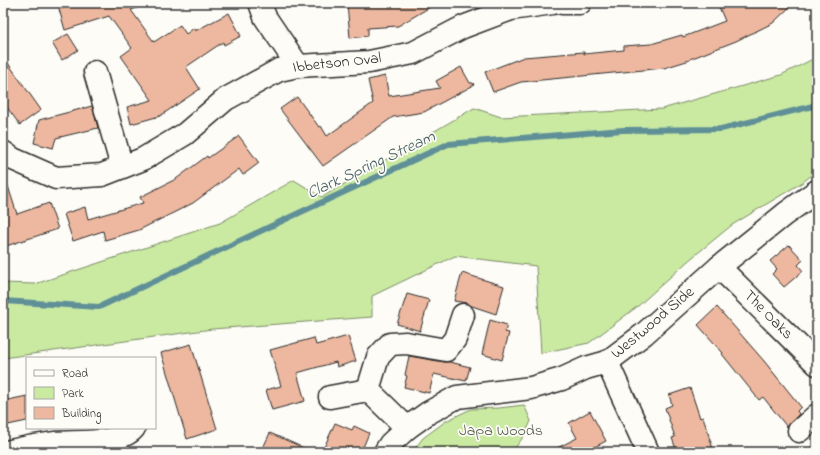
<svg xmlns="http://www.w3.org/2000/svg" width="820" height="455" viewBox="0 0 820 455" font-family="'Indie Flower',sans-serif">
<style>
.green{fill:#caeaa2;stroke:#7a8a66}
.lines{fill:none;stroke-linecap:round;stroke-linejoin:round}
.stream{stroke:#609097;stroke-width:6}
.building{fill:#edb89f;stroke:#2b2b2b}
.minor-casing{stroke:#2b2b2b;stroke-width:25}
.minor{stroke:#fdfcf7;stroke-width:22}
.labels{text-anchor:middle;dominant-baseline:central;stroke-width:3.5;stroke-linejoin:round;paint-order:stroke}
.street-label{font-size:16px;fill:#2b2b2b;stroke:#fdfcf7}
.park-label{font-size:16px;fill:#535b49;stroke:#fdfcf7}
.water-label{font-size:17px;font-style:italic;fill:#465e61;stroke:#fdfcf7}
</style>
<rect width="100%" height="100%" fill="#fdfcf7"/>
<filter id="ink" filterUnits="userSpaceOnUse"><feTurbulence type="fractalNoise" baseFrequency=".025" numOctaves="2"/><feDisplacementMap in="SourceGraphic" scale="8" xChannelSelector="R" yChannelSelector="G"/><feConvolveMatrix kernelMatrix="1 2 1 2 8 2 1 2 1" color-interpolation-filters="sRGB"/></filter>
<g filter="url(#ink)">
<g class="green">
<polygon points="817,57 817,171 803,182 732,225 688,261 638,306 589,343 541,353 536,266 455,256 372,296 372,317 212,329 3,358 3,283 35,284 220,223 294,180 322,197 474,108 501,117 662,109 781,75"/>
<polygon points="524,405 531,421 524,436 512,452 412,452 423,438 446,421 471,409 499,408"/>
</g>
<g class="lines">
<polyline class="stream" points="3,301 99,307 301,212 448,144 623,130 721,129 817,105"/>
</g>
<g class="building">
<polygon points="78,3 139,3 140,7 131,10 154,42 180,25 186,34 194,28 195,31 229,13 241,36 224,45 223,42 186,67 200,89 160,116 131,124 127,107 152,100 121,56 132,48 109,16 65,30 59,9"/>
<polygon points="347,3 437,3 398,26 368,28 368,36 350,38"/>
<polygon points="728,3 794,3 773,23 736,41 690,59 690,60 664,68 521,82 493,92 485,72 524,57 584,52 584,54 624,50 624,46 651,44 682,35 683,37 725,21 719,7"/>
<polygon points="68,34 78,50 62,60 52,43"/>
<polygon points="3,56 41,110 20,125 3,102"/>
<polygon points="461,67 470,83 473,83 474,85 424,112 393,117 323,166 280,109 297,97 319,127 321,126 327,136 373,103 368,80 385,76 389,96 440,88 436,81"/>
<polygon points="92,106 98,128 56,138 53,148 34,143 39,120"/>
<polygon points="239,136 259,163 243,175 239,169 193,203 139,230 105,240 103,231 73,241 64,214 85,207 88,219 143,203 140,197 176,179 207,156 208,158"/>
<polygon points="3,180 6,180 17,214 49,203 58,229 3,247"/>
<polygon points="789,245 803,260 798,265 803,271 784,287 772,274 777,269 770,261"/>
<polygon points="462,273 504,286 496,314 472,306 467,303 454,301"/>
<polygon points="407,294 429,300 420,331 397,324"/>
<polygon points="717,307 764,361 801,407 797,411 799,414 787,427 763,397 759,400 722,354 723,353 698,325"/>
<polygon points="490,320 507,325 505,332 509,333 502,360 482,354"/>
<polygon points="348,336 356,361 337,367 336,362 297,373 305,401 272,410 266,390 281,386 270,350 314,338 316,345"/>
<polygon points="191,344 217,429 187,439 161,353"/>
<polygon points="409,356 444,362 450,362 470,367 466,381 434,374 429,393 404,387 407,376 405,375"/>
<polygon points="690,388 700,418 703,417 714,452 677,452 672,438 675,437 665,408 672,405 669,395"/>
<polygon points="27,396 27,421 8,425 3,401"/>
<polygon points="590,411 606,441 585,452 549,452 577,438 569,423"/>
<polygon points="335,423 352,430 354,426 369,433 361,452 322,452"/>
<polygon points="270,433 313,452 261,452"/>
</g>
<g class="lines">
<g class="minor-casing">
<g id="minor">
<polyline points="260,3 265,17 298,66"/>
<polyline points="562,3 580,3"/>
<polyline points="95,72 122,167"/>
<polyline points="3,152 13,159 56,178 102,175 143,159 185,134 226,99 279,70 298,66 369,62 413,53 463,27 511,9 553,3"/>
<polyline points="719,267 817,364"/>
<polyline points="607,362 648,452"/>
<polyline points="330,397 368,390"/>
<polyline points="407,428 368,390 378,357 390,344 406,343 446,350 455,339 463,315"/>
<polyline points="799,431 817,415"/>
<path d="M 6,452 C 22,448 38,445 55,443 C 76,441 120,445 134,428"/>
<polyline points="385,452 390,444 407,428 428,413 457,397 531,388 562,379 586,368 607,362 644,334 719,267 785,214 817,191"/>
</g>
</g>
<use href="#minor" class="minor"/>
</g>
</g>
<g class="labels">
<g class="street-label">
<text transform="translate(337 63) rotate(-6)">Ibbetson Oval</text>
<text transform="translate(768 315) rotate(45)">The Oaks</text>
<text transform="translate(653 323) rotate(-40)">Westwood Side</text>
</g>
<g class="park-label">
<text x="501" y="431">Japa Woods</text>
</g>
<g class="water-label">
<text transform="translate(371 165) rotate(-25)">Clark Spring Stream</text>
</g>
</g>
<rect width="820" height="455" fill="none" stroke="#fdfcf7" stroke-width="16"/>
<rect x="8" y="8" width="804" height="439" fill="none" stroke="#2b2b2b" stroke-width="1.5" filter="url(#ink)"/>
<rect x="26" y="357" width="130" height="72" fill="#fdfcf7" stroke="#a9a8a5"/>
<rect x="34" y="370" width="20" height="6" fill="#fdfcf7" stroke="#a9a8a5"/>
<text x="62" y="377" font-size="12" fill="#2b2b2b">Road</text>
<rect x="34" y="387" width="20" height="12" fill="#caeaa2" stroke="#a9a8a5"/>
<text x="62" y="397" font-size="12" fill="#2b2b2b">Park</text>
<rect x="34" y="407" width="20" height="12" fill="#edb89f" stroke="#a9a8a5"/>
<text x="62" y="417" font-size="12" fill="#2b2b2b">Building</text>
</svg>
